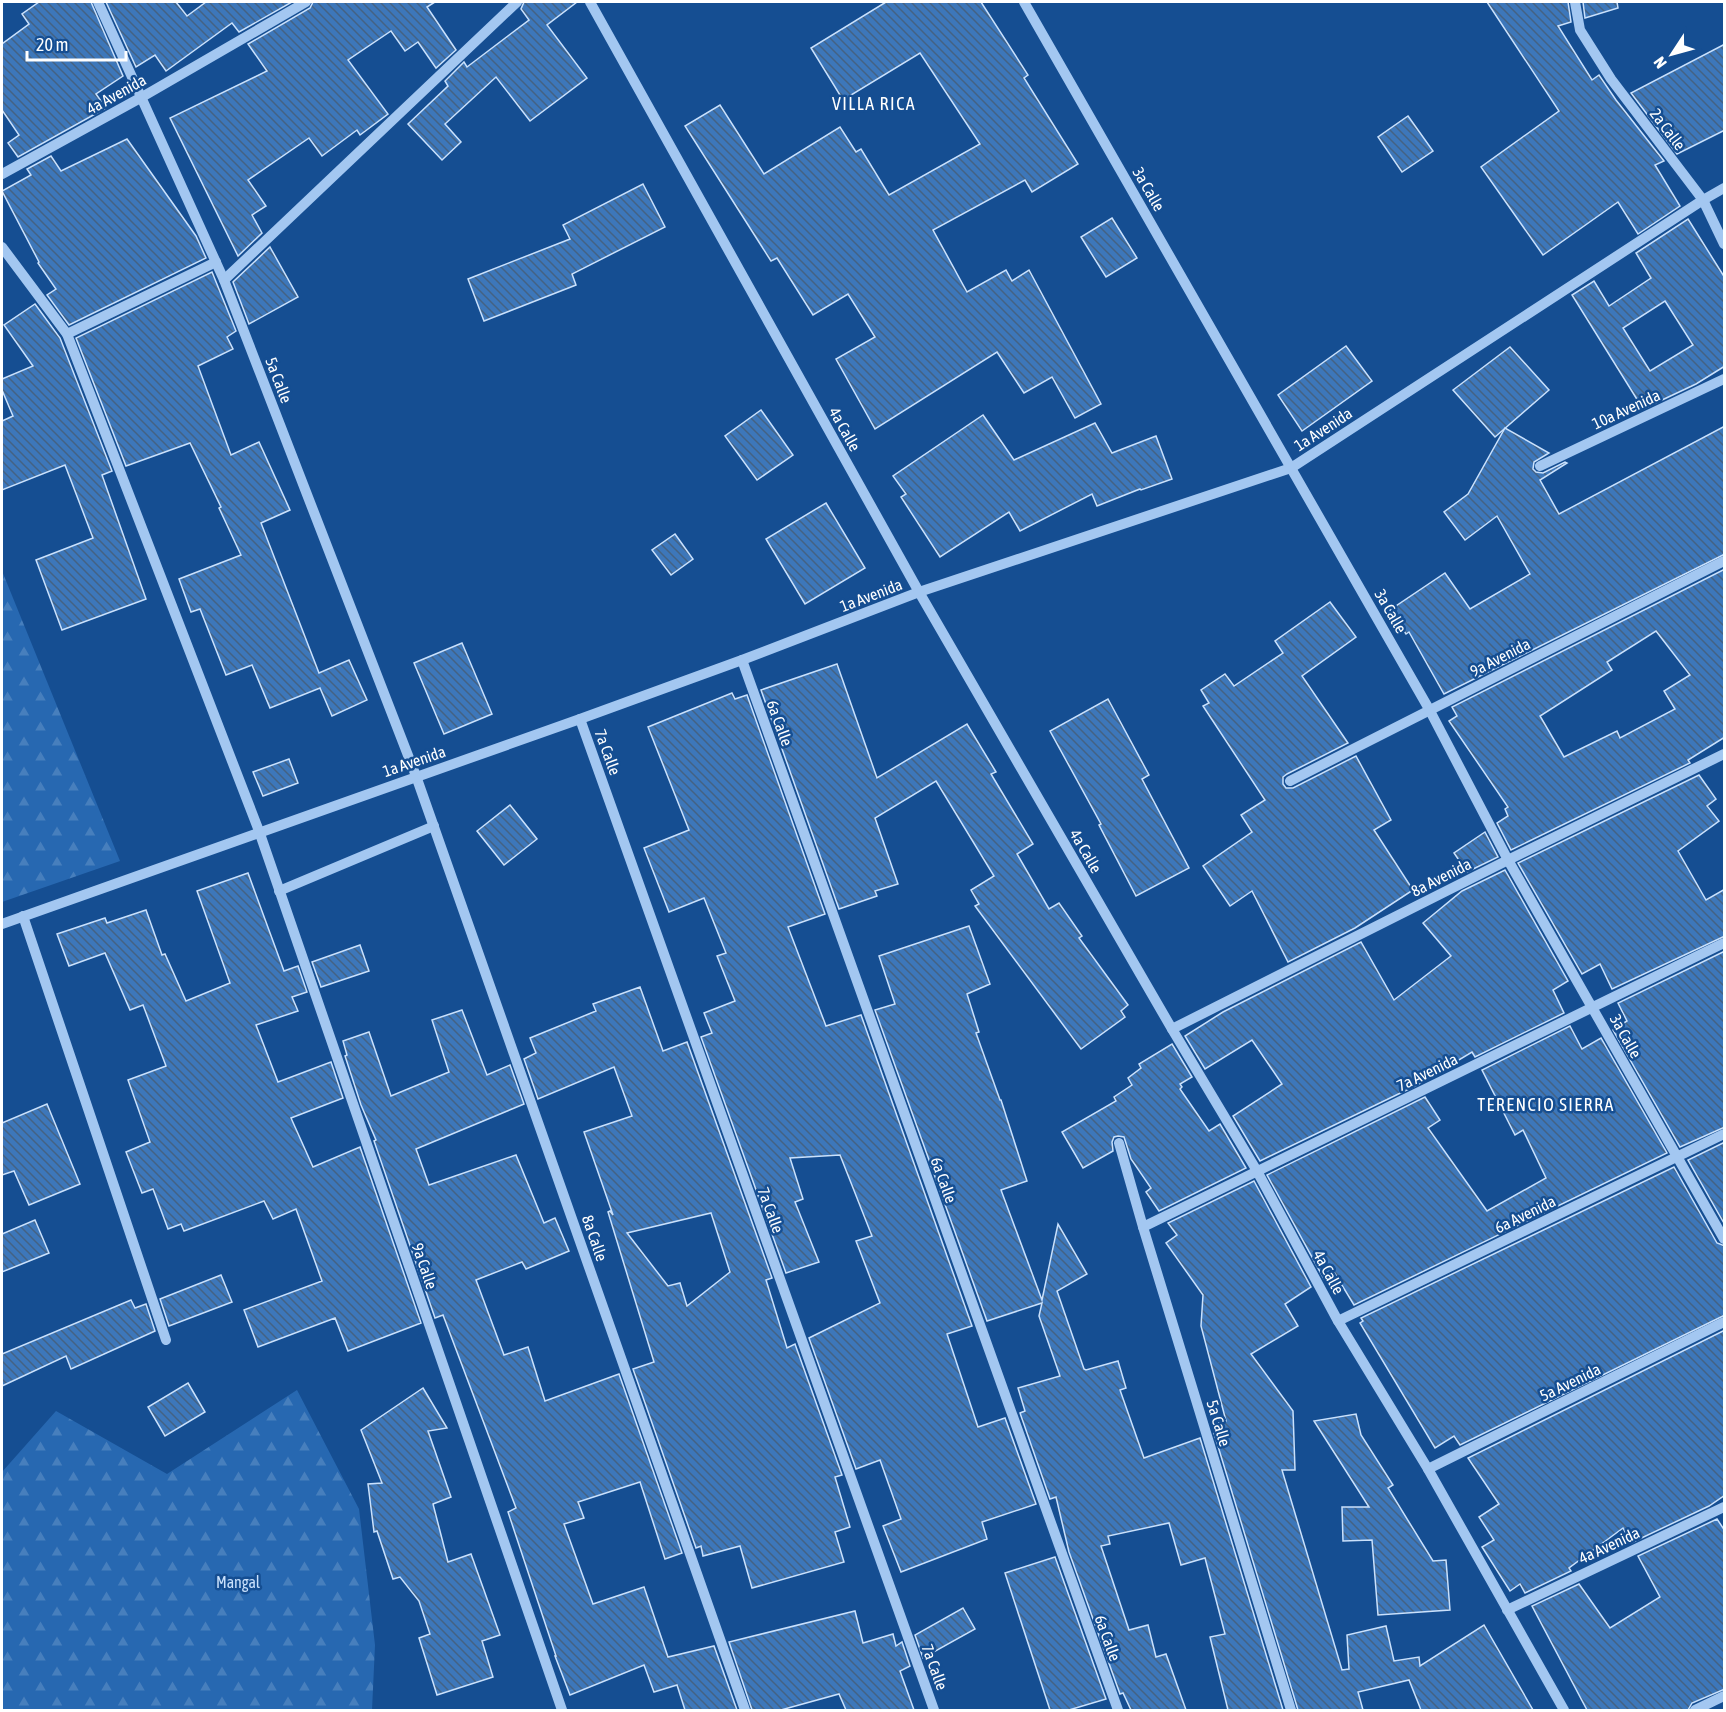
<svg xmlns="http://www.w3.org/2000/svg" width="1726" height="1712" viewBox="0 0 1726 1712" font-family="'Asap Condensed',sans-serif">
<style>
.forest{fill:url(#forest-firs)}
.building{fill:url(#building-back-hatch);stroke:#cae1fc;stroke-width:1.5;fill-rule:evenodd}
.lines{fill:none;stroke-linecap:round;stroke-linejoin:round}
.minor{stroke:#a3c7f1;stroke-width:10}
.labels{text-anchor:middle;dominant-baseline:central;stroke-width:5;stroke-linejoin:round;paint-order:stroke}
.street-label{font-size:16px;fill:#fff;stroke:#154e92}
.park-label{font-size:16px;fill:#cae1fc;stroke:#154e92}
.neighbourhood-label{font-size:18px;letter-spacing:1.5px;fill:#fff;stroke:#154e92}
</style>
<defs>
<pattern id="forest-firs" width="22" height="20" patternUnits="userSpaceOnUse" patternTransform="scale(1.5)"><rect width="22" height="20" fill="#2768b1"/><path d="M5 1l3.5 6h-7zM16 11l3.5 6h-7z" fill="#477fbd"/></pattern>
<pattern id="building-back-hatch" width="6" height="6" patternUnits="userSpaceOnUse" patternTransform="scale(1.5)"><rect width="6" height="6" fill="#3d77ba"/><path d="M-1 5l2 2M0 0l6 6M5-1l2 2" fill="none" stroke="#446283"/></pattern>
</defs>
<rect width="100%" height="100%" fill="#154e92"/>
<g class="forest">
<polygon points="2,571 120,861 2,902"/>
<polygon points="297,1390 359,1509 375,1645 372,1710 2,1710 2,1472 56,1411 167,1474"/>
</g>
<g class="building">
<polygon points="39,2 91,2 123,76 96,94 106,108 18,157 8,143 19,135 2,110 2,44 29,24 22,14"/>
<polygon points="106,2 176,2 187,16 206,2 292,2 239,32 232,23 166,71 155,55 136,67"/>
<polygon points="313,2 435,2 427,7 456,50 436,68 418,42 405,51 391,31 348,60 388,114 360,135 357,130 322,156 309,138 248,180 266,206 252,215 262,233 238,256 170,118 267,71 248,44 310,8"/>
<polygon points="524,2 577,2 547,25 587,78 530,121 496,77 445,124 461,142 442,160 408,124 448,86 445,81 464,62 467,67 529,20 521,9"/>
<polygon points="886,2 981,2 1028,75 1024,78 1078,164 1032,192 1025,180 933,230 967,292 1006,270 1012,281 1029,270 1101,404 1075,418 1052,377 1024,393 997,352 875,429 836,359 875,337 848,294 813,315 777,258 771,261 685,126 720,105 764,174 840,127 856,152 861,149 889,195 980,144 920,53 843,100 811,48"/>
<polygon points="1487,2 1568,2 1571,22 1558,26 1592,80 1599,75 1616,100 1664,161 1655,165 1680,206 1638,234 1618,202 1543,255 1481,167 1559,111"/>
<polygon points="1583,2 1617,2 1618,8 1585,18"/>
<polygon points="1725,44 1725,130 1677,154 1631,93"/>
<polygon points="1408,116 1433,151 1402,172 1378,137"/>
<polygon points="127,139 196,236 206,258 69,325 47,295 56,289 38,263 39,262 2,191 31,175 27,169 51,156 61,171"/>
<polygon points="643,184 665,227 572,274 576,285 484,321 468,279 570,239 563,225"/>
<polygon points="1112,218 1137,258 1106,277 1081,237"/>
<path d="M 1688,219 L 1725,278 L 1725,366 L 1696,384 L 1643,409 L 1572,295 L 1594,281 L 1609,306 L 1651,278 L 1636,253 ZM 1665,301 L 1693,345 L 1650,371 L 1623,328 Z"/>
<polygon points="270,247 298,297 249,324 233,282"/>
<polygon points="212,272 236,331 227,337 233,349 198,366 231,455 259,442 290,510 261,523 319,673 349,660 367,700 332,716 320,688 270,708 252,665 226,675 200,609 191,612 179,579 241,555 219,508 221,507 190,443 126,466 76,338"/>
<polygon points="35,304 60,338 112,471 102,475 146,599 62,630 36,560 93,538 65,465 2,490 2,421 13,416 2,390 2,379 33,366 4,325"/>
<polygon points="1346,346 1372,381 1302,431 1278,395"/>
<polygon points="1510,347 1549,390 1495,437 1453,390"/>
<polygon points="761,410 793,455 757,480 725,436"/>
<polygon points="983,415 1014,460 1095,423 1112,453 1156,436 1172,479 1141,490 1140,489 1097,506 1092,494 1020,531 1009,512 940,557 901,497 906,494 893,476"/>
<polygon points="1725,426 1725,554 1444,694 1409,632 1406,634 1390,610 1445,573 1470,609 1530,574 1497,516 1465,540 1444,512 1468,494 1505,428 1549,453 1534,462 1533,469 1536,472 1543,473 1565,462 1567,463 1540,480 1559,514"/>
<polygon points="826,503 865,568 805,604 766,539"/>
<polygon points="675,534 693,559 671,575 652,550"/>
<path d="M 1725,569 L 1725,737 L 1688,760 L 1690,763 L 1511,850 L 1497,823 L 1508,816 L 1505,809 L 1508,807 L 1449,721 L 1457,716 L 1452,707 ZM 1656,631 L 1690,675 L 1664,691 L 1675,709 L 1620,738 L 1617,731 L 1564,757 L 1540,716 L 1612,670 L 1607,662 Z"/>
<polygon points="1330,602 1356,637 1302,676 1348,743 1287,774 1283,777 1283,784 1286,788 1293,788 1356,756 1391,820 1374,830 1413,890 1355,928 1288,962 1252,891 1230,906 1203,866 1252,832 1241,815 1265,800 1203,706 1209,703 1201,690 1225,674 1234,686 1283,653 1275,641"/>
<polygon points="462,643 492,714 444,734 414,663"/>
<polygon points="837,664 877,778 967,724 996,772 991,774 1033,844 1017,854 1049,909 1059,903 1082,936 1079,938 1128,1005 1121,1011 1125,1017 1081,1049 975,906 979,904 971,890 994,876 936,781 875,818 898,884 875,891 877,896 839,909 761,690"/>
<polygon points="732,693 735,699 747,695 825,914 788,927 826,1026 861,1015 972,1326 947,1334 978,1427 1005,1418 1036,1504 982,1522 987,1539 901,1572 883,1526 901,1519 880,1460 856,1469 809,1338 880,1303 856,1241 872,1236 840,1155 790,1158 803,1199 795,1202 819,1262 786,1273 701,1037 712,1033 704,1013 735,1001 717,956 726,953 704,898 669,912 644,848 689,830 648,727"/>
<polygon points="1108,699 1149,775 1142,779 1189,868 1136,896 1099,825 1101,824 1050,731"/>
<polygon points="289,759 298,783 263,796 253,772"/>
<polygon points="1699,775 1716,799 1707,806 1719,821 1678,851 1706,900 1725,889 1725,936 1612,989 1600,964 1582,974 1518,863"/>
<polygon points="510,805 537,839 504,865 477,831"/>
<polygon points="1485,832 1498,857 1467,872 1454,853"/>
<polygon points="1505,870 1568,981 1553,990 1564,1013 1475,1057 1472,1052 1417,1085 1260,1161 1233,1116 1282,1084 1252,1040 1205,1069 1185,1036 1223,1012 1361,942 1394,1000 1451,956 1423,923 1462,891"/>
<polygon points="248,873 284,971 298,966 307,992 292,997 298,1011 256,1025 278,1082 331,1062 343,1098 291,1118 313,1167 360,1147 421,1323 348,1351 335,1318 258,1347 244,1310 322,1281 296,1209 273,1219 264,1201 184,1231 181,1224 168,1229 153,1189 142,1193 126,1152 150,1142 128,1080 166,1066 143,1005 130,1010 105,953 69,966 57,934 105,918 107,923 146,910 162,955 165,954 186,1001 230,983 197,891"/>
<polygon points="969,926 990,984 967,994 979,1032 976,1033 1000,1100 1001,1100 1027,1181 1001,1190 1042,1300 1058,1224 1087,1274 1057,1291 1084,1369 1086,1370 1118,1361 1126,1388 1120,1390 1144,1458 1200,1438 1283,1710 1228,1710 1210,1637 1225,1634 1205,1558 1181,1565 1169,1523 1108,1536 1110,1544 1101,1546 1129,1630 1148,1625 1156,1657 1166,1654 1186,1710 1131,1710 1123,1693 1120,1694 1069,1552 1056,1497 1050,1499 1020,1413 1025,1411 1018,1388 1060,1376 1039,1316 1042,1303 987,1321 875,1010 895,1004 879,956"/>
<polygon points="360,945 369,971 321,987 312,962"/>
<polygon points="1725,951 1725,1127 1680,1147 1613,1030 1627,1021 1618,1003"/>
<path d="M 640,987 L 663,1051 L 687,1042 L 772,1278 L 766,1280 L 787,1348 L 795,1344 L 842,1475 L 835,1477 L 850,1527 L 835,1532 L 844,1562 L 752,1588 L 740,1546 L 703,1556 L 701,1546 L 696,1548 L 633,1369 L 654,1362 L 608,1212 L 610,1211 L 613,1215 L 584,1132 L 632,1116 L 614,1067 L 538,1099 L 524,1059 L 536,1053 L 530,1038 L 596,1011 L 593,1004 ZM 711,1213 L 730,1272 L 687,1306 L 680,1283 L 668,1286 L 627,1233 Z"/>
<polygon points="462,1010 487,1075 510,1065 524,1104 416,1149 429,1185 516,1155 544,1223 555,1218 569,1251 526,1269 522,1262 476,1280 504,1355 528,1347 545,1401 619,1374 682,1553 665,1559 640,1482 578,1502 584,1518 564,1524 593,1604 644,1587 668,1657 714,1646 737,1710 685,1710 677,1685 654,1692 644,1665 570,1695 555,1656 556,1656 508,1512 516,1508 443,1315 435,1318 374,1141 376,1140 361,1105 345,1056 347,1055 343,1041 369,1032 391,1096 449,1072 432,1020"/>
<polygon points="1570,1026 1582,1049 1601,1038 1667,1153 1354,1305 1334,1272 1324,1279 1267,1175 1425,1097 1440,1120 1428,1128 1487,1211 1546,1178 1523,1130 1515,1135 1482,1070"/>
<polygon points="1172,1044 1192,1077 1180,1084 1182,1087 1180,1089 1209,1131 1220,1124 1246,1168 1159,1211 1146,1192 1151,1188 1131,1159 1124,1137 1118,1136 1114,1137 1112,1142 1113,1151 1083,1168 1062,1132 1116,1101 1114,1097 1132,1085 1128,1078 1141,1068 1139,1064"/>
<polygon points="47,1104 80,1184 29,1205 14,1171 2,1175 2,1123"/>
<polygon points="1725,1142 1725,1225 1688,1160"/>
<polygon points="1674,1167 1717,1243 1725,1246 1725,1315 1460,1445 1454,1436 1435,1448 1360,1323 1363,1321 1361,1318"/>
<polygon points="1254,1181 1311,1287 1285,1304 1298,1326 1251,1354 1293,1411 1295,1470 1282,1470 1342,1670 1349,1669 1347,1635 1386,1626 1394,1661 1419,1657 1420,1666 1484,1625 1533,1710 1421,1710 1409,1680 1358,1692 1363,1710 1298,1710 1214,1433 1221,1431 1219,1423 1226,1421 1201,1326 1203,1295 1166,1243 1177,1235 1168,1223"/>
<polygon points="35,1220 49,1253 2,1272 2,1234"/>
<polygon points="221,1275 232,1302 169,1326 160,1299"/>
<polygon points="131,1300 135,1308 146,1304 155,1331 71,1369 66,1356 2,1386 2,1354"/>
<polygon points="1725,1330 1725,1495 1709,1506 1631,1543 1623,1528 1569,1568 1571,1571 1525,1593 1520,1584 1510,1591 1482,1547 1494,1540 1479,1517 1499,1504 1468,1458"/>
<polygon points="188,1383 205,1412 165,1436 148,1407"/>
<polygon points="423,1388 447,1428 428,1431 451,1497 433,1504 448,1562 471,1554 500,1635 482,1641 493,1677 437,1695 419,1638 430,1634 419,1601 400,1577 393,1579 377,1531 374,1532 368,1484 382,1483 361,1430"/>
<polygon points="1356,1414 1361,1435 1393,1485 1388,1488 1433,1561 1446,1560 1450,1610 1378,1615 1372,1540 1343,1541 1342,1507 1369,1507 1314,1421"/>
<polygon points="1717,1519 1725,1531 1725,1689 1692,1703 1688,1710 1587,1710 1532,1606 1579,1584 1610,1628 1660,1597 1638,1556"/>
<polygon points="1055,1557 1106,1699 1069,1710 1050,1710 1005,1573"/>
<polygon points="963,1608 975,1629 923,1658 915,1635"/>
<polygon points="855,1611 863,1643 893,1634 896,1646 902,1642 910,1666 900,1671 914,1710 846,1710 839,1694 781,1710 752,1710 729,1642"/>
</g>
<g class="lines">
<g class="minor">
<polyline points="98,2 224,280 416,776 745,1710"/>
<polyline points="590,2 919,592 1172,1029 1257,1171 1338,1321 1428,1469 1564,1710"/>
<polyline points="1024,2 1429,709 1508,860 1724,1239"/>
<polyline points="1575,2 1580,30 1611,79 1703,200 1724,244"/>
<polyline points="2,174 142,97 306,2"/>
<polyline points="2,247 67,334 259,831 562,1710"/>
<polyline points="224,280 517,2"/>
<polyline points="67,334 216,262"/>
<polyline points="1540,466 1724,379"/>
<polyline points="742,660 1118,1710"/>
<polyline points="580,719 934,1710"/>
<polyline points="1290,781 1724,561"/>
<polyline points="279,891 434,826"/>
<polyline points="23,916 166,1340"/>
<polyline points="2,924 580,719 742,660 919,592 1291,468 1703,200 1724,188"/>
<polyline points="1172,1029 1508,860 1724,754"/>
<polyline points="1119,1143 1143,1227 1291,1710"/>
<polyline points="1143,1227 1724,943"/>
<polyline points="1338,1321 1724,1134"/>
<polyline points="1428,1469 1724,1322"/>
<polyline points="1507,1610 1724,1507"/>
<polyline points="1695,1710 1724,1696"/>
</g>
</g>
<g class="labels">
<g class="street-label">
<text transform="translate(116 94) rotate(-29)">4a Avenida</text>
<text transform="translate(1668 129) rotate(53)">2a Calle</text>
<text transform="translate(1149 189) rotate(60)">3a Calle</text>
<text transform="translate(279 380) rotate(69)">5a Calle</text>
<text transform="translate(1626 409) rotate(-25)">10a Avenida</text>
<text transform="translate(845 429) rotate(61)">4a Calle</text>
<text transform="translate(1323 429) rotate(-33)">1a Avenida</text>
<text transform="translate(871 595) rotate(-21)">1a Avenida</text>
<text transform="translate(1391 611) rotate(60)">3a Calle</text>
<text transform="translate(1500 657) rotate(-27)">9a Avenida</text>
<text transform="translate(780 723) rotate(70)">6a Calle</text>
<text transform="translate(608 752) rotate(70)">7a Calle</text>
<text transform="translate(414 761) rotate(-19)">1a Avenida</text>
<text transform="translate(1086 851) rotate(60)">4a Calle</text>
<text transform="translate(1441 877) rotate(-27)">8a Avenida</text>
<text transform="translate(1626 1036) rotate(61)">3a Calle</text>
<text transform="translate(1427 1072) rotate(-26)">7a Avenida</text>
<text transform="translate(944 1180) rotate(70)">6a Calle</text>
<text transform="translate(771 1210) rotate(70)">7a Calle</text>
<text transform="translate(1525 1214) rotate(-26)">6a Avenida</text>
<text transform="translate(595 1238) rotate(71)">8a Calle</text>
<text transform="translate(425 1266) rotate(71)">9a Calle</text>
<text transform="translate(1329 1272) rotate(62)">4a Calle</text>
<text transform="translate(1570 1382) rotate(-26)">5a Avenida</text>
<text transform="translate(1219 1423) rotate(73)">5a Calle</text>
<text transform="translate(1609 1545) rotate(-25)">4a Avenida</text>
<text transform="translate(1108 1638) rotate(70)">6a Calle</text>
<text transform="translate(935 1667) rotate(70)">7a Calle</text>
</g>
<g class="park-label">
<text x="238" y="1582">Mangal</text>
</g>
<g class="neighbourhood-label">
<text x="874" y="103">VILLA RICA</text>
<text x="1546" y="1104">TERENCIO SIERRA</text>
</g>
</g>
<rect width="1726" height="1712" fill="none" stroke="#ffffff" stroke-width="6"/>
<g transform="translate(1672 54) rotate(234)" stroke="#154e92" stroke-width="4.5" paint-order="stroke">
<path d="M0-4.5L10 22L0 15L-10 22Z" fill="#ffffff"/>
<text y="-9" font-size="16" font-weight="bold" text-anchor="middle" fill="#ffffff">N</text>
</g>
<path d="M27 51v9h99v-9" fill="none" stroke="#ffffff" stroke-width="3"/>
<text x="36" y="51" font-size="18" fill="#ffffff" stroke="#154e92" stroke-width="4.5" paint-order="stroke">20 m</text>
</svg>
